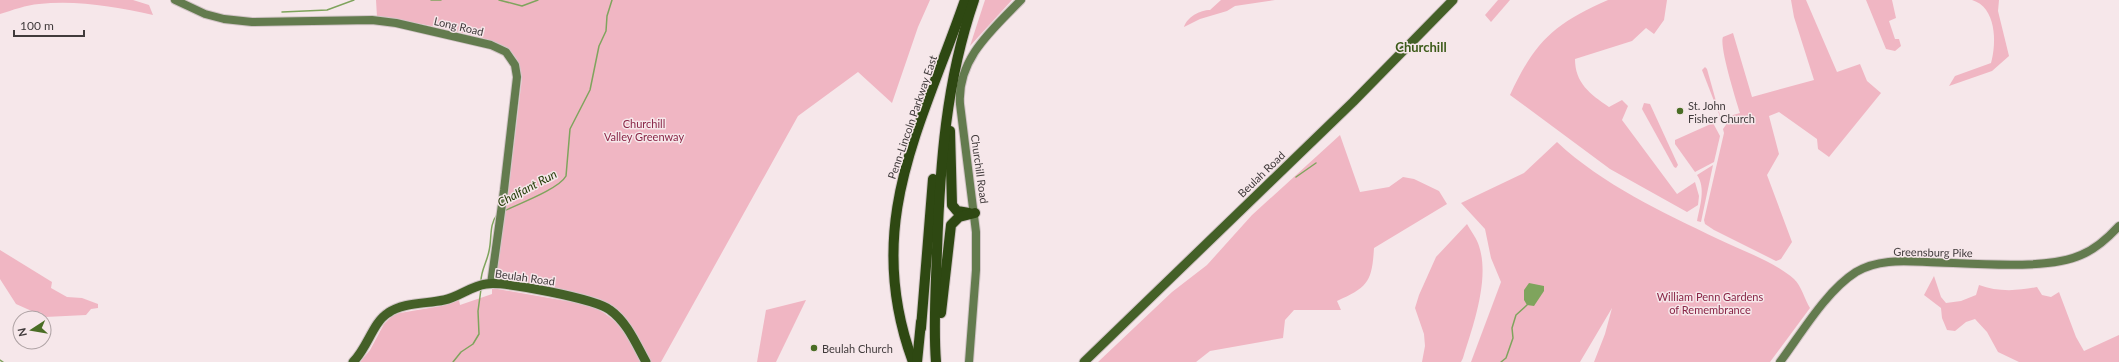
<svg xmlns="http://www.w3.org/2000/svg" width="2119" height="362" viewBox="0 0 2119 362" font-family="Lato,sans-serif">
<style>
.green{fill:#f0b6c3}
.water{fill:#7fa45d}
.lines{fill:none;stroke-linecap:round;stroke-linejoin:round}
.stream{stroke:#7fa45d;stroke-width:1.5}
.secondary-casing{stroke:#d2c5c7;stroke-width:10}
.primary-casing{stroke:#d2c5c7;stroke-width:11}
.highway-casing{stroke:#d2c5c7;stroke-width:12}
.secondary{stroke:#637b4e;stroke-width:8}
.primary{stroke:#446027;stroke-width:9}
.highway{stroke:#2e4812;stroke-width:10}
.poi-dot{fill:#4a6d25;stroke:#f6e7ea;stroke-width:1.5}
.labels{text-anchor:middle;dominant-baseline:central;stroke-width:3;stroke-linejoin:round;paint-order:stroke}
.street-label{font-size:11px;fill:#413b3c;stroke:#f6e7ea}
.poi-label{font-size:11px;fill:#413b3c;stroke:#f6e7ea;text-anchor:start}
.park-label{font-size:11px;fill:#892647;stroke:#f6e7ea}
.water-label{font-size:12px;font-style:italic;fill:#263e09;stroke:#f6e7ea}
.quarter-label{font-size:13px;font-weight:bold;fill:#3c5b19;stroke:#f6e7ea}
</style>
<rect width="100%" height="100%" fill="#f6e7ea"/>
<g class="green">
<path d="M 0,0 L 133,0 L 149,5 L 153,15 C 116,7 78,0 39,4 C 26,5 13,10 0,14 Z"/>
<path d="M 376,0 L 930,0 L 918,27 L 892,103 L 858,72 L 798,116 L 661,362 L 650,362 C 637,336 625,309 597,298 L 498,279 L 496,272 L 508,194 L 522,78 C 520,68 519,60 512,53 C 496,35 421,25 395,19 L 377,17 Z"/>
<polygon points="985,0 1012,0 970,46"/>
<path d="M 1221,0 L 1275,0 L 1235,6 L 1227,11 L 1200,19 L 1184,27 C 1187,17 1200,10 1210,10 Z"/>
<polygon points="1498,0 1510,0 1491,22 1485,15"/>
<path d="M 1608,0 L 1667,0 L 1664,20 L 1654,34 L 1646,28 L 1632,41 L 1575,59 C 1575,83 1590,94 1609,107 L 1622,100 L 1628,106 L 1622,120 L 1677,194 L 1695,182 L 1699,196 L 1698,205 L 1687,212 L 1610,169 L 1510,95 C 1535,41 1554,24 1608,0 Z"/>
<path d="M 1791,0 L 1806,0 L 1837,72 L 1860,64 L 1867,81 L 1881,93 L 1829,157 L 1818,149 L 1817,139 L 1779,112 L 1769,116 L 1779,154 L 1767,175 L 1792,242 L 1781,259 L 1776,261 L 1714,230 L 1705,224 L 1704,220 L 1724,133 L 1723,129 L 1733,115 L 1740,113 C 1736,100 1719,46 1723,37 L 1733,33 L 1752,97 L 1814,80 L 1794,17 Z"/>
<polygon points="1866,0 1892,0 1896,18 1889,21 1895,39 1899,39 1901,46 1895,51 1886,49"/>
<path d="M 1972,0 L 1999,0 L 1998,11 L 2009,56 L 1992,71 L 1949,86 L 1955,76 L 1991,63 C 1997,42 1996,7 1972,0 Z"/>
<polygon points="1705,67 1707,69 1721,119 1702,70"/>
<polygon points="1644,103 1650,104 1678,165 1676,168 1674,167 1642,109"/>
<polygon points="1713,123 1720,136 1714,162 1695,172 1675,144 1675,140"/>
<path d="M 1340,135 L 1360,192 L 1389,187 L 1403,177 L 1414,179 L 1439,191 L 1447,204 L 1374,248 C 1372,282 1368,287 1337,301 L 1341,310 L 1294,310 L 1285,320 L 1283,338 L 1210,351 L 1196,362 L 1098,362 L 1172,292 L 1207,265 L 1252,215 Z"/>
<path d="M 1557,142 C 1603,185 1662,212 1718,239 C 1743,251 1773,261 1794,279 C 1801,285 1805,300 1810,308 L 1770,362 L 1594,362 L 1605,334 L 1612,308 L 1580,362 L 1471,362 L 1501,282 L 1491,258 L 1485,229 L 1461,203 L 1524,173 Z"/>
<path d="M 1713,165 L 1701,222 L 1697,221 C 1700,206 1706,188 1697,175 Z"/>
<path d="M 1467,224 C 1471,231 1477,239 1479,246 C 1490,279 1473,326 1463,358 L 1461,362 L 1422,362 L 1425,346 L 1424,334 L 1415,308 L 1419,295 L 1436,257 Z"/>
<polygon points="0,250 52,282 51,288 67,297 82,298 98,304 98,308 91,309 86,315 45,317 16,304 0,279"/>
<path d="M 1934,276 L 1941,297 L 1946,303 L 1961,301 L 1976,295 L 1979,285 C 1997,292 2018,291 2037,287 L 2042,295 L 2051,297 L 2059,292 L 2076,337 L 2084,351 L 2119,335 L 2119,362 L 2019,362 L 1998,352 L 1987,332 L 1975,319 L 1966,322 L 1955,331 L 1947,330 L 1942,318 L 1941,308 L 1924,295 Z"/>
<path d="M 492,288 L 589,305 C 620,319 627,334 642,362 L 360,362 L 370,350 L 384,324 L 394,314 L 441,306 L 459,300 L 460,305 L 492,294 Z"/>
<polygon points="806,300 776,362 757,362 766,310"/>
</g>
<polygon class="water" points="1529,283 1544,286 1544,291 1534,306 1527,305 1524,300 1524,290"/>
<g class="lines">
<g class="stream">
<polyline points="431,0 441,0"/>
<polyline points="499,0 522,6 538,0"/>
<polyline points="282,12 327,10 354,0"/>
<polyline points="1296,177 1316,163"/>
<path d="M 504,211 C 518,204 559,189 566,176 L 570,129 L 590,90 L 599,46 L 606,31 L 607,16 L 612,0"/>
<path d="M 481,281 C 481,270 487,262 489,251 C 492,239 489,224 497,215"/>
<polyline points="0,360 3,362"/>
<polyline points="453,362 461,352 473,344 479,334 478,311 481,289"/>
<polyline points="1501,362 1506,358 1513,338 1512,328 1516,315 1527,305"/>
</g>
<g class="secondary-casing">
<g id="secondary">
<polyline points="175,0 205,14 224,19 252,22 372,20 396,23 491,45 506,52 515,65 517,77 504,190 491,284"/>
<path d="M 969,362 L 976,270 L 976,232 L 960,104 C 957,59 992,30 1021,0"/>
<path d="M 1780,362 C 1801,334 1826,291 1856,272 C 1878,259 1903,261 1927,262 C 1967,263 2046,271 2081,255 C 2096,249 2108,238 2119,226"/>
</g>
</g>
<g class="primary-casing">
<g id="primary">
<path d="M 353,362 C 367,349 373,322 388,313 C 403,302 426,304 444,300 C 459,297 471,286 486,284 C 504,281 596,299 610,310 C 627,322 636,344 646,362"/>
<polyline points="1084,362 1353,102 1453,0"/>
</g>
</g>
<g class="highway-casing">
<g id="highway">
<polyline points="950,131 952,205 957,211 969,213"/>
<polyline points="941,313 951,225 959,217 975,213"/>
<polyline points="921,328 933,179"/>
<path d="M 913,362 C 862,225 921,127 965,0"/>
<polyline points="917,362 921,322"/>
<path d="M 936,362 C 933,325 936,287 937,250 C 940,165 946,81 974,0"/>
</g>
</g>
<use href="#secondary" class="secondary"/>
<use href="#primary" class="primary"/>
<use href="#highway" class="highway"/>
</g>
<g class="poi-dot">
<circle cx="1680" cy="111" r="4"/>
<circle cx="814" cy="348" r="4"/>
</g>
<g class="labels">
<g class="street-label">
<text transform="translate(459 26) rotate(13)">Long Road</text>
<text transform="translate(912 117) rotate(-71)">Penn-Lincoln Parkway East</text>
<text transform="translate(980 169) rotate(82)">Churchill Road</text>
<text transform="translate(1261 174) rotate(-44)">Beulah Road</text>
<text transform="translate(1933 252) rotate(1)">Greensburg Pike</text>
<text transform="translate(525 277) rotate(8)">Beulah Road</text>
</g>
<g class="poi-label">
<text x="1688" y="105">St. John<tspan x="1688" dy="13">Fisher Church</tspan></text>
<text x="822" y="348">Beulah Church</text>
</g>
<g class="park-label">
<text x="644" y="123">Churchill<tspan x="644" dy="13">Valley Greenway</tspan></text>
<text x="1710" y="296">William Penn Gardens<tspan x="1710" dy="13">of Remembrance</tspan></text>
</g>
<g class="water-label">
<text transform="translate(527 188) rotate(-28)">Chalfant Run</text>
</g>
<g class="quarter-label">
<text x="1421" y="47">Churchill</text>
</g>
</g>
<g transform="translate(32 330) rotate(258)"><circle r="19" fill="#f6e7ea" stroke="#aea2a4"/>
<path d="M0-3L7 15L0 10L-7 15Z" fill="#4a6d25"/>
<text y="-6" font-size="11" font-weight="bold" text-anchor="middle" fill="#413b3c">N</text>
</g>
<path d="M14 30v6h70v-6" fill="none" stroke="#413b3c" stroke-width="2"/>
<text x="20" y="30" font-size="12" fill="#413b3c" stroke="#f6e7ea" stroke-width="3" paint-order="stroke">100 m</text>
</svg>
